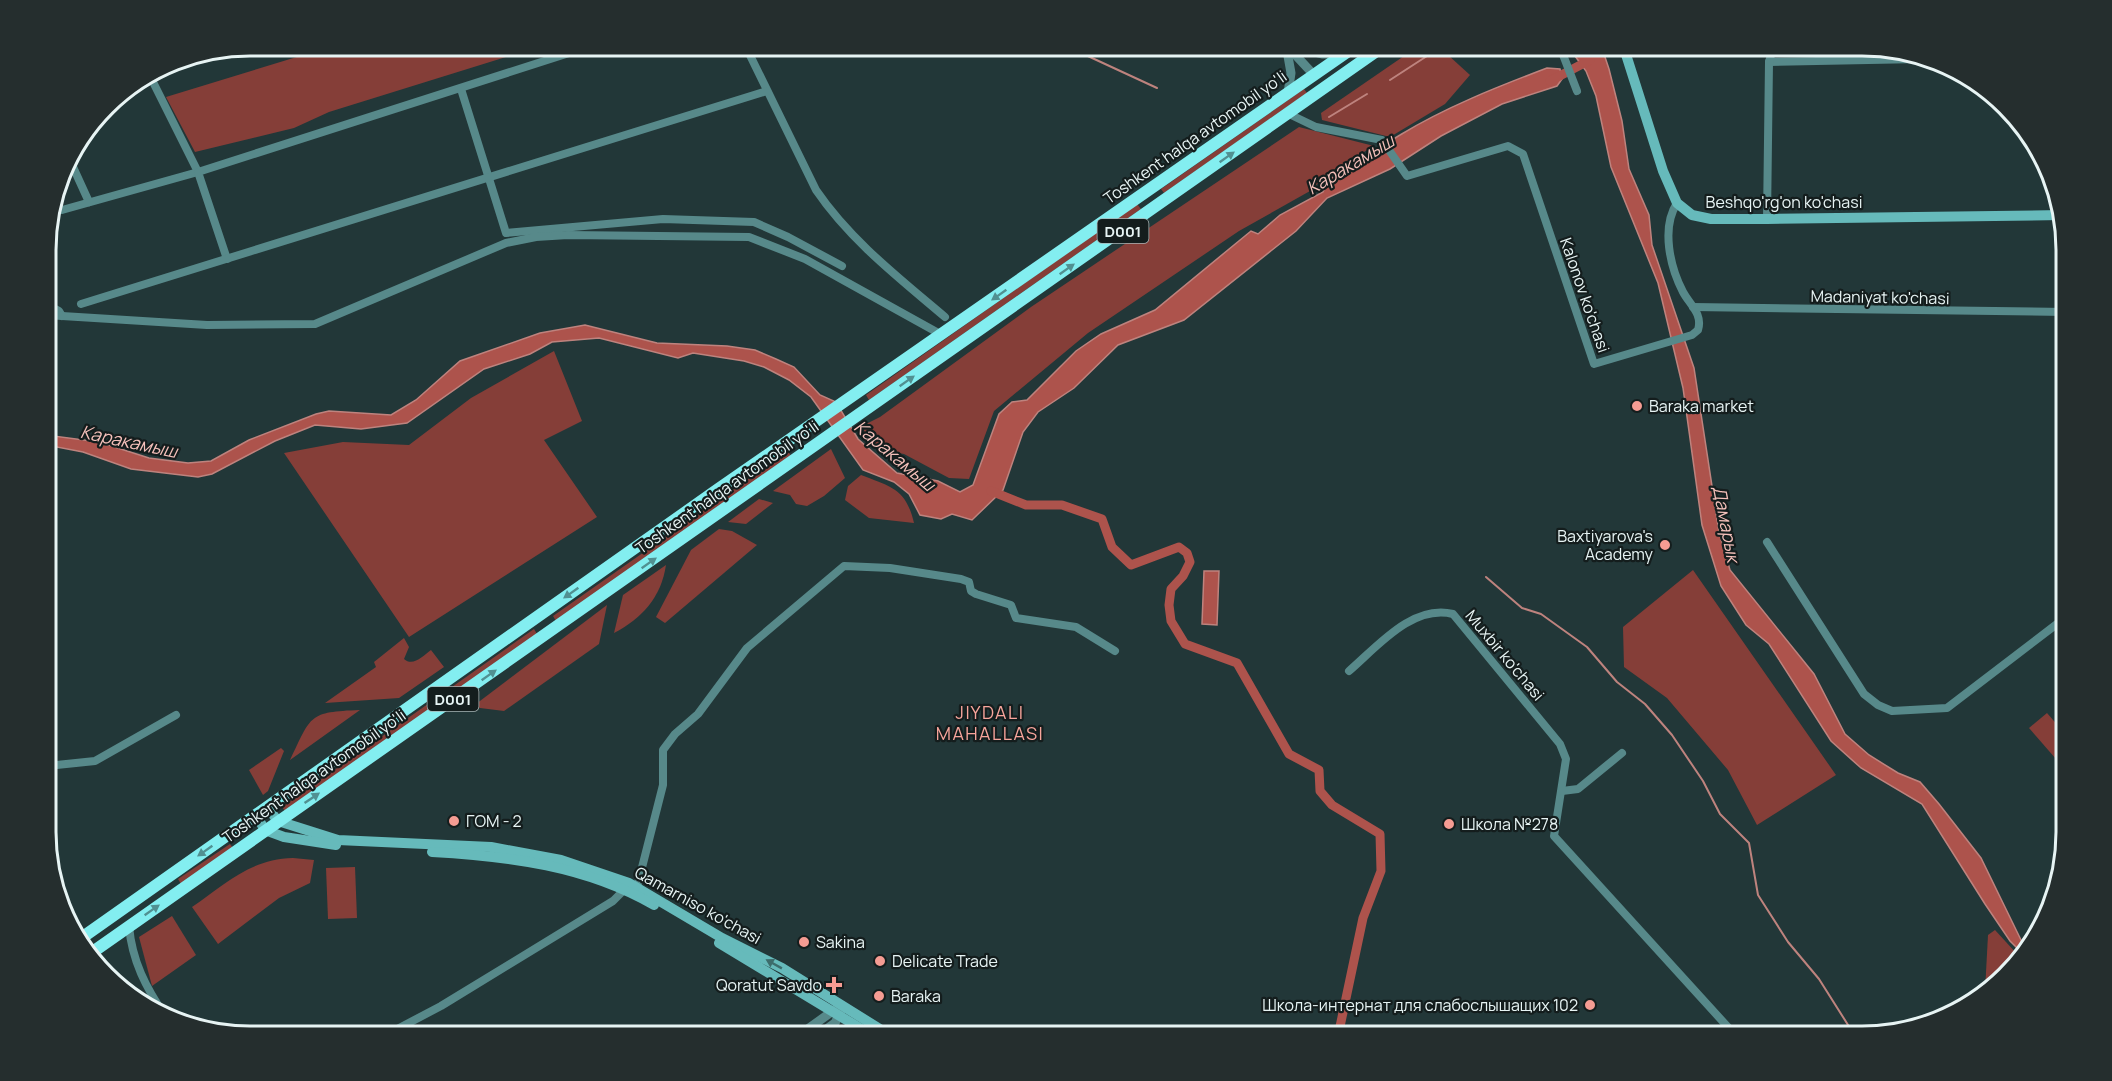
<svg xmlns="http://www.w3.org/2000/svg" width="2112" height="1081" viewBox="0 0 2112 1081" font-family="Manrope,sans-serif">
<style>
.green{fill:#853e38}
.water{fill:#ad534c;stroke:#be837e;stroke-width:1.5}
.lines{fill:none;stroke-linecap:round;stroke-linejoin:round}
.stream{stroke:#be837e;stroke-width:2}
.canal{stroke:#ad534c;stroke-width:9}
.minor-tunnel{stroke:#405354;stroke-width:8;stroke-dasharray:8 4;stroke-linecap:butt}
.minor{stroke:#57898a;stroke-width:8}
.tertiary{stroke:#57898a;stroke-width:9}
.secondary{stroke:#66babb;stroke-width:10}
.trunk{stroke:#83eef0;stroke-width:12}
.oneway{fill:#519091}
.oneway2{fill:#3d6c6c}
.poi-dot{fill:#f59c93;stroke:#141d1d;stroke-width:2}
.labels{text-anchor:middle;dominant-baseline:central;stroke-width:4.5;stroke-linejoin:round;paint-order:stroke}
.shield{fill:#141d1d;stroke:#a8b4b4;stroke-width:1.5}
.shield-label{font-size:15px;font-weight:bold;fill:#e7f4f4}
.street-label{font-size:16px;fill:#e7f4f4;stroke:#141d1d}
.poi-label{font-size:16px;fill:#e7f4f4;stroke:#141d1d;text-anchor:start}
.water-label{font-size:18px;font-style:italic;fill:#f4c0ba;stroke:#141d1d}
.neighbourhood-label{font-size:18px;letter-spacing:1.5px;fill:#f8a59c;stroke:#141d1d}
.rim{fill:none;stroke:#e7f4f4;stroke-width:3}
</style>
<rect width="100%" height="100%" fill="#223738"/>
<g class="green">
<polygon points="336,45 545,45 329,112 294,128 195,152 166,97"/>
<polygon points="1420,45 1437,45 1470,75 1445,104 1390,137 1322,120 1321,113"/>
<polygon points="1304,89 1307,93 1164,193 1161,189"/>
<polygon points="1299,127 1374,146 1330,172 1310,191 1239,231 1088,333 994,411 969,479 949,478 904,454 883,450 869,442 862,426 880,417 1031,307"/>
<polygon points="1137,204 1141,209 869,400 866,395"/>
<polygon points="554,351 582,421 544,440 597,517 409,637 284,453 343,442 409,445 471,398"/>
<polygon points="831,449 845,478 824,496 807,506 796,504 790,495 773,491"/>
<polygon points="788,451 791,456 556,621 553,616"/>
<path d="M 861,475 C 892,487 906,489 914,523 L 869,518 L 845,500 L 848,486 Z"/>
<polygon points="759,499 773,503 746,524 728,522"/>
<polygon points="719,529 732,531 757,545 665,623 656,617 691,550"/>
<path d="M 666,565 C 661,598 642,618 614,633 L 623,595 Z"/>
<polygon points="1693,570 1836,775 1757,825 1728,770 1667,698 1624,667 1623,627"/>
<polygon points="607,605 599,644 504,711 472,707"/>
<polygon points="534,629 537,634 285,811 282,807"/>
<path d="M 404,638 L 409,647 L 404,659 C 413,667 423,656 431,650 L 444,667 L 399,698 L 325,703 L 376,667 L 374,662 Z"/>
<path d="M 360,710 L 290,760 C 312,715 308,712 360,710 Z"/>
<polygon points="2047,713 2067,736 2067,750 2056,759 2029,728"/>
<polygon points="281,748 284,751 268,791 263,795 249,770"/>
<polygon points="230,844 233,848 181,884 178,879"/>
<path d="M 293,858 L 314,860 L 310,883 L 279,898 L 218,944 L 192,907 C 226,884 250,859 293,858 Z"/>
<polygon points="355,867 357,918 328,919 326,868"/>
<polygon points="172,916 196,955 152,986 139,937"/>
<polygon points="1995,930 2017,954 1985,991 1988,935"/>
</g>
<g class="water">
<polygon points="1589,45 1604,54 1609,69 1622,121 1629,169 1649,215 1652,245 1694,368 1719,532 1730,570 1814,674 1845,734 1869,755 1898,773 1920,782 1939,804 1981,858 2022,942 2026,944 2020,951 2010,941 1985,904 1922,804 1861,768 1831,741 1769,644 1746,625 1721,586 1702,525 1683,388 1658,283 1611,167 1596,96 1586,71 1575,56 1577,48"/>
<path d="M 1547,68 L 1560,69 L 1562,79 L 1557,86 L 1502,104 L 1441,136 L 1390,169 L 1327,198 L 1296,231 L 1184,320 L 1118,345 L 1074,388 L 1038,412 L 1023,432 L 1003,490 L 972,520 L 952,514 L 941,519 L 920,515 L 909,494 L 894,482 L 863,470 L 811,397 L 789,380 L 764,367 L 744,361 L 693,353 L 678,358 L 599,338 L 552,342 L 530,354 L 484,369 L 407,423 L 361,429 L 315,425 L 275,441 L 212,474 L 198,477 L 131,469 L 83,452 L 46,445 L 46,435 L 99,442 L 149,458 L 188,463 L 211,461 L 249,440 L 316,414 L 329,411 L 391,415 L 416,400 L 460,361 L 540,333 L 585,325 L 657,343 L 727,346 L 755,350 L 776,359 L 794,367 L 820,395 L 836,402 L 858,439 L 897,473 L 938,481 L 960,492 L 973,485 L 999,414 L 1012,402 L 1027,400 L 1076,351 L 1101,334 L 1155,310 L 1251,231 L 1258,234 L 1280,215 L 1323,192 L 1330,178 C 1352,176 1379,147 1400,135 C 1446,107 1497,87 1547,68 Z"/>
<polygon points="1204,571 1219,571 1217,625 1202,624"/>
</g>
<g class="lines">
<g class="stream">
<polyline points="1064,45 1157,88"/>
<polyline points="1390,80 1444,45"/>
<polyline points="1329,117 1367,94"/>
<polyline points="49,223 60,210"/>
<polyline points="1486,577 1522,608 1541,614 1587,647 1617,682 1645,704 1672,735 1703,781 1720,814 1749,843 1758,895 1788,942 1819,979 1855,1036"/>
</g>
<g class="canal">
<polyline points="1550,81 1590,60"/>
<polyline points="991,491 1026,505 1062,505 1102,519 1112,547 1131,565 1179,547 1187,553 1190,562 1183,576 1171,589 1169,605 1171,621 1185,644 1237,663 1289,754 1319,770 1320,791 1332,805 1380,834 1381,871 1363,918 1338,1036"/>
</g>
<polyline class="minor-tunnel" points="52,213 62,210"/>
<g class="minor">
<path d="M 745,45 L 816,190 C 850,240 899,278 945,317"/>
<polyline points="1565,45 1560,47 1577,91"/>
<polyline points="1769,62 1921,59"/>
<polyline points="461,89 506,233 663,219 754,222 788,237 842,266"/>
<path d="M 1289,114 L 1316,127 L 1382,140 L 1407,176 L 1508,146 L 1523,154 L 1594,364 L 1692,335 L 1698,330 C 1703,314 1690,305 1683,292 C 1670,267 1661,228 1677,203"/>
<polyline points="68,156 89,202"/>
<polyline points="62,210 198,172 149,74"/>
<polyline points="1767,219 1769,62 1774,45"/>
<polyline points="227,259 198,172 594,45"/>
<polyline points="46,304 59,311 62,316"/>
<polyline points="81,304 767,91"/>
<polyline points="1693,307 2066,312"/>
<polyline points="46,315 207,325 315,324 506,243 536,237 568,235 749,237 805,259 942,335"/>
<polyline points="1767,542 1864,694 1878,705 1892,711 1947,708 2066,617"/>
<path d="M 1349,671 C 1377,647 1412,604 1453,614 L 1560,744 L 1566,759 L 1554,836 L 1736,1036"/>
<polyline points="47,766 95,761 176,715"/>
<polyline points="1562,791 1578,789 1622,753"/>
<polyline points="636,891 663,785 663,750 675,734 698,714 747,648 844,566 890,568 961,579 969,582 971,591 976,594 1011,605 1016,618 1076,627 1115,651"/>
<path d="M 129,926 C 132,961 146,988 166,1017"/>
<polyline points="384,1036 441,1006 613,901 627,887"/>
</g>
<g class="tertiary">
<polyline points="1286,45 1291,73 1288,93"/>
<polyline points="1287,45 1322,54 1343,54"/>
<polyline points="1288,47 1314,75"/>
<polyline points="798,1036 837,1008"/>
<polyline points="817,1036 835,1023 841,1011"/>
</g>
<g class="secondary">
<polyline points="1623,45 1663,171 1677,203 1692,215 1711,219 1767,219 2062,215"/>
<polyline points="267,807 278,821 338,840 491,847 561,860 629,883 722,938 782,968 891,1036"/>
<polyline points="256,815 265,830 284,837 336,845"/>
<path d="M 432,852 C 508,856 587,866 654,905"/>
<polyline points="719,943 873,1036"/>
</g>
<g class="trunk">
<polyline points="80,939 717,490 1357,45"/>
<polyline points="87,956 1385,45"/>
</g>
</g>
<defs><path id="oneway-solid" d="M-6-.8H1V-3.2L6.5 0L1 3.2V.8H-6Z" transform="scale(1.5)"/></defs>
<g class="oneway">
<use href="#oneway-solid" transform="translate(1227 157) rotate(-35)"/>
<use href="#oneway-solid" transform="translate(1067 269) rotate(-35)"/>
<use href="#oneway-solid" transform="translate(999 295) rotate(145)"/>
<use href="#oneway-solid" transform="translate(907 381) rotate(-35)"/>
<use href="#oneway-solid" transform="translate(649 563) rotate(-35)"/>
<use href="#oneway-solid" transform="translate(571 593) rotate(145)"/>
<use href="#oneway-solid" transform="translate(489 675) rotate(-35)"/>
<use href="#oneway-solid" transform="translate(312 798) rotate(-34)"/>
<use href="#oneway-solid" transform="translate(205 851) rotate(145)"/>
<use href="#oneway-solid" transform="translate(152 910) rotate(-35)"/>
</g>
<use class="oneway2" href="#oneway-solid" transform="translate(774 964) rotate(-151)"/>
<g class="poi-dot">
<circle cx="1637" cy="406" r="6"/>
<circle cx="1665" cy="545" r="6"/>
<circle cx="454" cy="821" r="6"/>
<circle cx="1449" cy="824" r="6"/>
<circle cx="804" cy="942" r="6"/>
<circle cx="880" cy="961" r="6"/>
<path d="M831 976h6v6h6v6h-6v6h-6v-6h-6v-6h6z"/>
<circle cx="879" cy="996" r="6"/>
<circle cx="1590" cy="1005" r="6"/>
</g>
<g class="labels">
<g class="shield">
<rect x="1097.5" y="219" width="51" height="24" rx="4.5"/>
<rect x="427.5" y="687" width="51" height="24" rx="4.5"/>
</g>
<g class="shield-label">
<text x="1123" y="231">D001</text>
<text x="453" y="699">D001</text>
</g>
<g class="street-label">
<text transform="translate(1195 137) rotate(-35)">Toshkent halqa avtomobil yo'li</text>
<text x="1784" y="202">Beshqo'rg'on ko'chasi</text>
<text transform="translate(1585 295) rotate(71)">Kalonov ko'chasi</text>
<text transform="translate(1880 297) rotate(1)">Madaniyat ko'chasi</text>
<text transform="translate(727 487) rotate(-35)">Toshkent halqa avtomobil yo'li</text>
<text transform="translate(1505 655) rotate(50)">Muxbir ko'chasi</text>
<text transform="translate(314 776) rotate(-35)">Toshkent halqa avtomobil yo'li</text>
<text transform="translate(698 905) rotate(29)">Qamarniso ko'chasi</text>
</g>
<g class="poi-label">
<text x="1649" y="406">Baraka market</text>
<text x="1653" y="536" text-anchor="end">Baxtiyarova's<tspan x="1653" dy="18">Academy</tspan></text>
<text x="466" y="821">ГОМ - 2</text>
<text x="1461" y="824">Школа №278</text>
<text x="816" y="942">Sakina</text>
<text x="892" y="961">Delicate Trade</text>
<text x="822" y="985" text-anchor="end">Qoratut Savdo</text>
<text x="891" y="996">Baraka</text>
<text x="1578" y="1005" text-anchor="end">Школа-интернат для слабослышащих 102</text>
</g>
<g class="water-label">
<text transform="translate(1350 164) rotate(-31)">Каракамыш</text>
<text transform="translate(129 441) rotate(12)">Каракамыш</text>
<text transform="translate(895 455) rotate(40)">Каракамыш</text>
<text transform="translate(1727 524) rotate(79)">Дамарык</text>
</g>
<g class="neighbourhood-label">
<text x="990" y="712">JIYDALI<tspan x="990" dy="21">MAHALLASI</tspan></text>
</g>
</g>
<path d="M0 0H2112V1081H0ZM250 56H1862A194 194 0 0 1 2056 250V832A194 194 0 0 1 1862 1026H250A194 194 0 0 1 56 832V250A194 194 0 0 1 250 56Z" fill="#252e2e" fill-rule="evenodd"/>
<path class="rim" d="M250 56H1862A194 194 0 0 1 2056 250V832A194 194 0 0 1 1862 1026H250A194 194 0 0 1 56 832V250A194 194 0 0 1 250 56Z"/>
</svg>
